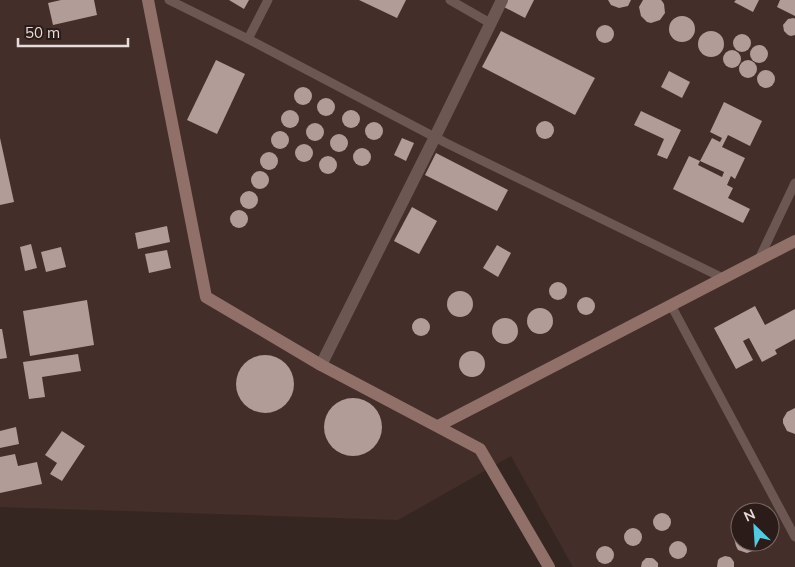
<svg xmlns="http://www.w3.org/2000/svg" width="795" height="567" viewBox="0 0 795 567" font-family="Mulish,sans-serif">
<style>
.built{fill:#442e29;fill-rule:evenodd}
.building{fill:#b19c97}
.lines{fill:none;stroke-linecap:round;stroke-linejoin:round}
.lane{stroke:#6c5753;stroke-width:9}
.street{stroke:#6c5753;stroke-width:12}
.secondary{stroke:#917069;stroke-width:12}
</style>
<rect width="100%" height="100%" fill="#362622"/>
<path class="built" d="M 0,0 L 795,0 L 795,567 L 573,567 L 511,456 L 398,520 L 0,507 ZM 740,512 L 770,512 L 770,542 L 740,542 Z"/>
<g class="building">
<polygon points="61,0 94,0 97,15 53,25 48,3"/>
<polygon points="229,0 249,0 244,9"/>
<polygon points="359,0 406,0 397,18"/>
<polygon points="508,0 534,0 525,18 504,7"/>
<polygon points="608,0 631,0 628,6 619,8 611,5"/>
<polygon points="643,0 661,0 662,1 664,4 665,13 660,20 651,23 647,22 641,16 639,7"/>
<polygon points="736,0 759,0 753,12 734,2"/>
<polygon points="780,0 795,0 795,16 777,7"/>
<circle cx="682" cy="29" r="13"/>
<polygon points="794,18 795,19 795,35 791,36 788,35 784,31 783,25 788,19"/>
<circle cx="605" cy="34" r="9"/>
<polygon points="501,31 595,78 575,115 482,67"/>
<circle cx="711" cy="44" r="13"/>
<circle cx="742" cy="43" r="9"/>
<circle cx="759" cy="54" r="9"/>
<circle cx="732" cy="59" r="9"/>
<polygon points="216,60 245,74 217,134 187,120"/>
<circle cx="748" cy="69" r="9"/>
<circle cx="766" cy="79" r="9"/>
<polygon points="669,71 690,82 682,98 661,87"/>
<circle cx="303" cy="96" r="9"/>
<circle cx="326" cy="107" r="9"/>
<polygon points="724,102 762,121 750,146 728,135 722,147 745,158 735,179 731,176 727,185 733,188 728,198 750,209 743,223 673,189 689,156 700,161 698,165 722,177 724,172 700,161 712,138 720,142 722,138 710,132"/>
<circle cx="351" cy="119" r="9"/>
<circle cx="290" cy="119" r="9"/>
<polygon points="641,111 681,130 667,159 657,155 664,139 634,125"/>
<circle cx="545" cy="130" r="9"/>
<circle cx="374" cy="131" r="9"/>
<circle cx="315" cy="132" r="9"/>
<circle cx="280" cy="140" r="9"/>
<circle cx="339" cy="143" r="9"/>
<polygon points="0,138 14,202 0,205"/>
<polygon points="402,138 414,143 406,161 394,155"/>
<circle cx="304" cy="153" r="9"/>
<circle cx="362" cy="157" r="9"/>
<circle cx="269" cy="161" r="9"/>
<polygon points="436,153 508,190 497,211 425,175"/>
<circle cx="328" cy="165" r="9"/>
<circle cx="260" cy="180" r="9"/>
<circle cx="249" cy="200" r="9"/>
<polygon points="412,207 437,221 419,254 394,241"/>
<circle cx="239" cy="219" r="9"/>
<polygon points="167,226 170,242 138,249 135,233"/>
<polygon points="31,244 37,268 25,271 20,247"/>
<polygon points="497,245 511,253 498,277 483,268"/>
<polygon points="61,247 66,267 46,272 41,252"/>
<polygon points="167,250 171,268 149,273 145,254"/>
<circle cx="558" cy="291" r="9"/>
<circle cx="460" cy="304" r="13"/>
<circle cx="586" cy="306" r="9"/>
<polygon points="87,300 94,345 30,356 23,311"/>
<polygon points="755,306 765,325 795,309 795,339 775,350 777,354 762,362 749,338 743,341 753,360 736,369 714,328"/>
<circle cx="540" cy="321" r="13"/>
<circle cx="505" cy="331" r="13"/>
<circle cx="421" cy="327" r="9"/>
<polygon points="0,329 2,329 7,358 0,359"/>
<circle cx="472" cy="364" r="13"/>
<polygon points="78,354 81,371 42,377 45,397 29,399 23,362"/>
<circle cx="265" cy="384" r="29"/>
<circle cx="353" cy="427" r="29"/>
<polygon points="795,408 795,434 787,431 783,423 783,419 787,412"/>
<polygon points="16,427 19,444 0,448 0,431"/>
<polygon points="62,431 85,446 62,481 50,474 57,463 45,455"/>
<polygon points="15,454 18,466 37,462 42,484 0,493 0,457"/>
<circle cx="662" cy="522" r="9"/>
<circle cx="633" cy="537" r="9"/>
<polygon points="740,529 740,542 760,542 758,547 755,550 747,553 738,550 736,546 734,538 736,534"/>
<circle cx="678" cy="550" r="9"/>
<circle cx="605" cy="555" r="9"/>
<polygon points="725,556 730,557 732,559 734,562 734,567 717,567 718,560 720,558"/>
<polygon points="646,558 652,558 654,559 658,563 658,567 641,567 642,562"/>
</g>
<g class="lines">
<g class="lane">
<polyline points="169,0 248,39 446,143 723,278"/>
<polyline points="450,0 490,23"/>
<polyline points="248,39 268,0"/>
<polyline points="759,259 795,183"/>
<polyline points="671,305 795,537"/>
</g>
<polyline class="street" points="321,365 435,137 502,0"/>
<g class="secondary">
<polyline points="148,0 206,297 321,365 480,449 549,567"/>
<polyline points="438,426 795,241"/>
</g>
</g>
<g transform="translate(755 527) rotate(335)"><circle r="24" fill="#2c1c19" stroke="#776966"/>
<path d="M0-4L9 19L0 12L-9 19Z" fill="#56c9e0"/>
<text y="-8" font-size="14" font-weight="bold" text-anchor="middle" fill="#e7dcd9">N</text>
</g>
<path d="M18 38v8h110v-8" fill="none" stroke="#e7dcd9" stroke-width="2.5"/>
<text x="25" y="38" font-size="15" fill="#e7dcd9" stroke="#2c1c19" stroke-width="4" paint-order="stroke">50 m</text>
</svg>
